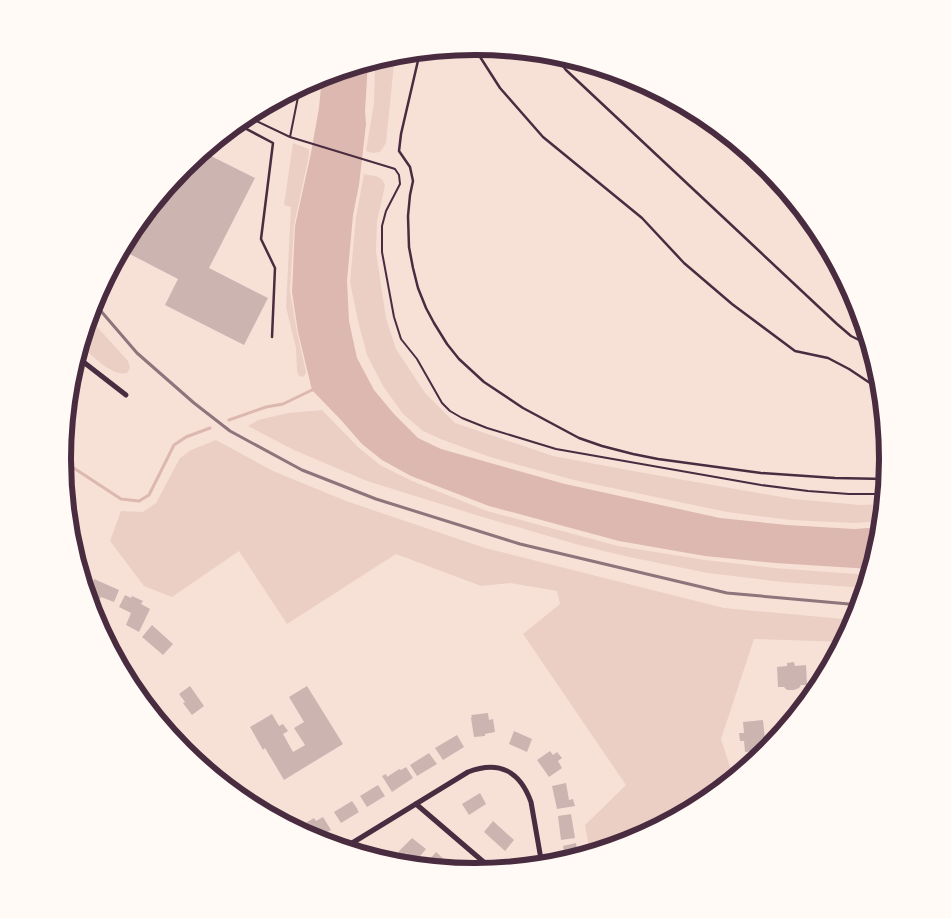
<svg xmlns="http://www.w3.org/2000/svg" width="951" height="918" viewBox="0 0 951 918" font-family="'Source Serif 4',serif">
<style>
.green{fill:#ebcfc5}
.water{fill:#dcb8b0}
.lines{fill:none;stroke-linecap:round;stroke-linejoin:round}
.stream{stroke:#dcb8b0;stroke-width:3}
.building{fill:#ccb4b1}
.path{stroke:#4a2c40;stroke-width:2}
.service{stroke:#4a2c40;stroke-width:2.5}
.minor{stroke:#4a2c40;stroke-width:5}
.tertiary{stroke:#4a2c40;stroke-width:7}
.rail{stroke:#8f747c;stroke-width:3}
.rim{fill:none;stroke:#4a2c40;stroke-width:6}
</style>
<rect width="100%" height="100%" fill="#f7e1d7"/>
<g class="green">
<polygon points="395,54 386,143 380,152 373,153 366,151 374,103 375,60"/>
<polygon points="293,143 309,149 309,155 294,225 290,291 297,332 306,372 305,375 302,377 298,375 297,370 296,348 286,307 291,207 284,205"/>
<path d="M 364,174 C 373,176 382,175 385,185 L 377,222 L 376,252 L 386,318 L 396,349 L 425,393 L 455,423 L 553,456 L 633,471 L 793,499 L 861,505 L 884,504 L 882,521 L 855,523 L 791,520 L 727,512 L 574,480 L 490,457 L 443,440 L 423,431 L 403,414 L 383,386 L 367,355 L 358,321 L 350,282 L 356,217 Z"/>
<path d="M 89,318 L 128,361 L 130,368 L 127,373 C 112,377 92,355 81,346 Z"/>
<polygon points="322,410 358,447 380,465 412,481 487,511 618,546 705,560 774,568 870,575 866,588 782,582 708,573 629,557 579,545 476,515 367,481 294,450 248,426 258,420 288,413"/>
<polygon points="216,440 273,471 346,501 485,548 724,608 855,620 844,642 754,639 721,739 734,779 705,802 633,840 590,853 585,825 626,785 523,634 560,604 557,591 510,583 481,586 396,554 287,624 239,551 172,597 144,586 110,541 121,511 143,512 156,503 180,458 191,450"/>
</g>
<polygon class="water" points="368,62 365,111 366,124 359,185 353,215 347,281 349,321 357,358 374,390 394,414 418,438 441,449 565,484 720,518 787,525 854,529 882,527 880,540 871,569 775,563 705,556 619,541 489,506 411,476 382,460 362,444 341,420 312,390 298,332 292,292 295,226 311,153 319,108 322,76"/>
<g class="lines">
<g class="stream">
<polyline points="229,420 266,407 283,404 312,390 316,390"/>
<polyline points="63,461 121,499 139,501 149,495 174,445 186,437 210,428"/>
</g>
</g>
<g class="building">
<polygon points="203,152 255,178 209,268 268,298 244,345 165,305 178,279 122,250 132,229 184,167"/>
<polygon points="94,579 119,590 114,602 101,597 100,599 88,594"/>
<polygon points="125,595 131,598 132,596 143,601 141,604 150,609 139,632 126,625 131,613 119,607"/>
<polygon points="152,625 173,644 163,655 142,637"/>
<polygon points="794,662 795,666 806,665 807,685 801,685 799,688 794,690 787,690 784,687 778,687 777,667 787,666 787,663"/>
<polygon points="190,686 204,706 192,715 183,703 185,702 179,694"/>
<polygon points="307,686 343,744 284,780 265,748 263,750 250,727 272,714 279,726 283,724 288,731 283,734 293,752 305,745 294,728 304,722 289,697"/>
<polygon points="488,713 489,720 493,719 495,732 485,734 485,736 474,737 471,718 472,717 471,715"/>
<polygon points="763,720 766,750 745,752 744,741 740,741 739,733 744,733 743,722"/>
<polygon points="514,731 532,739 527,752 509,744"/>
<polygon points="457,735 464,747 443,760 435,748"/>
<polygon points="550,751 553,755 557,752 562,758 558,761 562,768 549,777 537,760"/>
<polygon points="429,753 437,764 417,776 410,765"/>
<polygon points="406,767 413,778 392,792 382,776 386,774 387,777 399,769 401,770"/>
<polygon points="566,783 569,800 573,799 575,806 557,809 552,786"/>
<polygon points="378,785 385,796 367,807 360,796"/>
<polygon points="480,793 486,804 469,815 462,804"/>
<polygon points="352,801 358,810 357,810 359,812 341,823 334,812"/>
<polygon points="571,814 575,838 561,840 558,816"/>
<polygon points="323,817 331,830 315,839 310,837 304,824 314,818 316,821"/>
<polygon points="493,821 514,840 505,851 484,832"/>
<polygon points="412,838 426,849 416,861 406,853 403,857 399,853 399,851"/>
<polygon points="576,843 578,857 566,861 563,846"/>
<polygon points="436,852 447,862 446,864 452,869 427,867 425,865"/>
</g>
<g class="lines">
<g class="path">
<polyline points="246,116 290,137 392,168 395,169 399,175 400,184 386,211 382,226 382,252 394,317 401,339 417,359 442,403 450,411 462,418 487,428 556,449 761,485 808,491 849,494 885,494"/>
<polyline points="290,137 300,87"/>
</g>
<g class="service">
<polyline points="475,46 475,49 500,88 543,137 642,218 684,263 732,304 795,351 828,358 849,369 882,391"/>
<polyline points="420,52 401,134 399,151 410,167 413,181 410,195 408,216 409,247 413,268 418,288 426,308 434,323 447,344 459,359 484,382 523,408 579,438 602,446 633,454 658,459 761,473 835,478 886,479"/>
<polyline points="444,52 454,48"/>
<polyline points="554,54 566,70 837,324 851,336 871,346"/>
<polyline points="237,124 273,143 261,239 275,268 272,337"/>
<polyline points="881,479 887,469"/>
</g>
<g class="minor">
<polyline points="77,357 126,395"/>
<polyline points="416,804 493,870"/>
<path d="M 344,848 L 468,772 C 499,760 520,771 531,802 L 542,865"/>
</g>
<polyline class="tertiary" points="129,683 154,715"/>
<polyline class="rail" points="94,303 137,353 194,403 230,431 302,470 376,499 520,544 727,593 860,605"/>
</g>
<path d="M0 0H951V918H0ZM71 459a404 404 0 1 1 808 0a404 404 0 1 1-808 0Z" fill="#fffaf5" fill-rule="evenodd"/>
<path class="rim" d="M71 459a404 404 0 1 1 808 0a404 404 0 1 1-808 0Z"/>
</svg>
